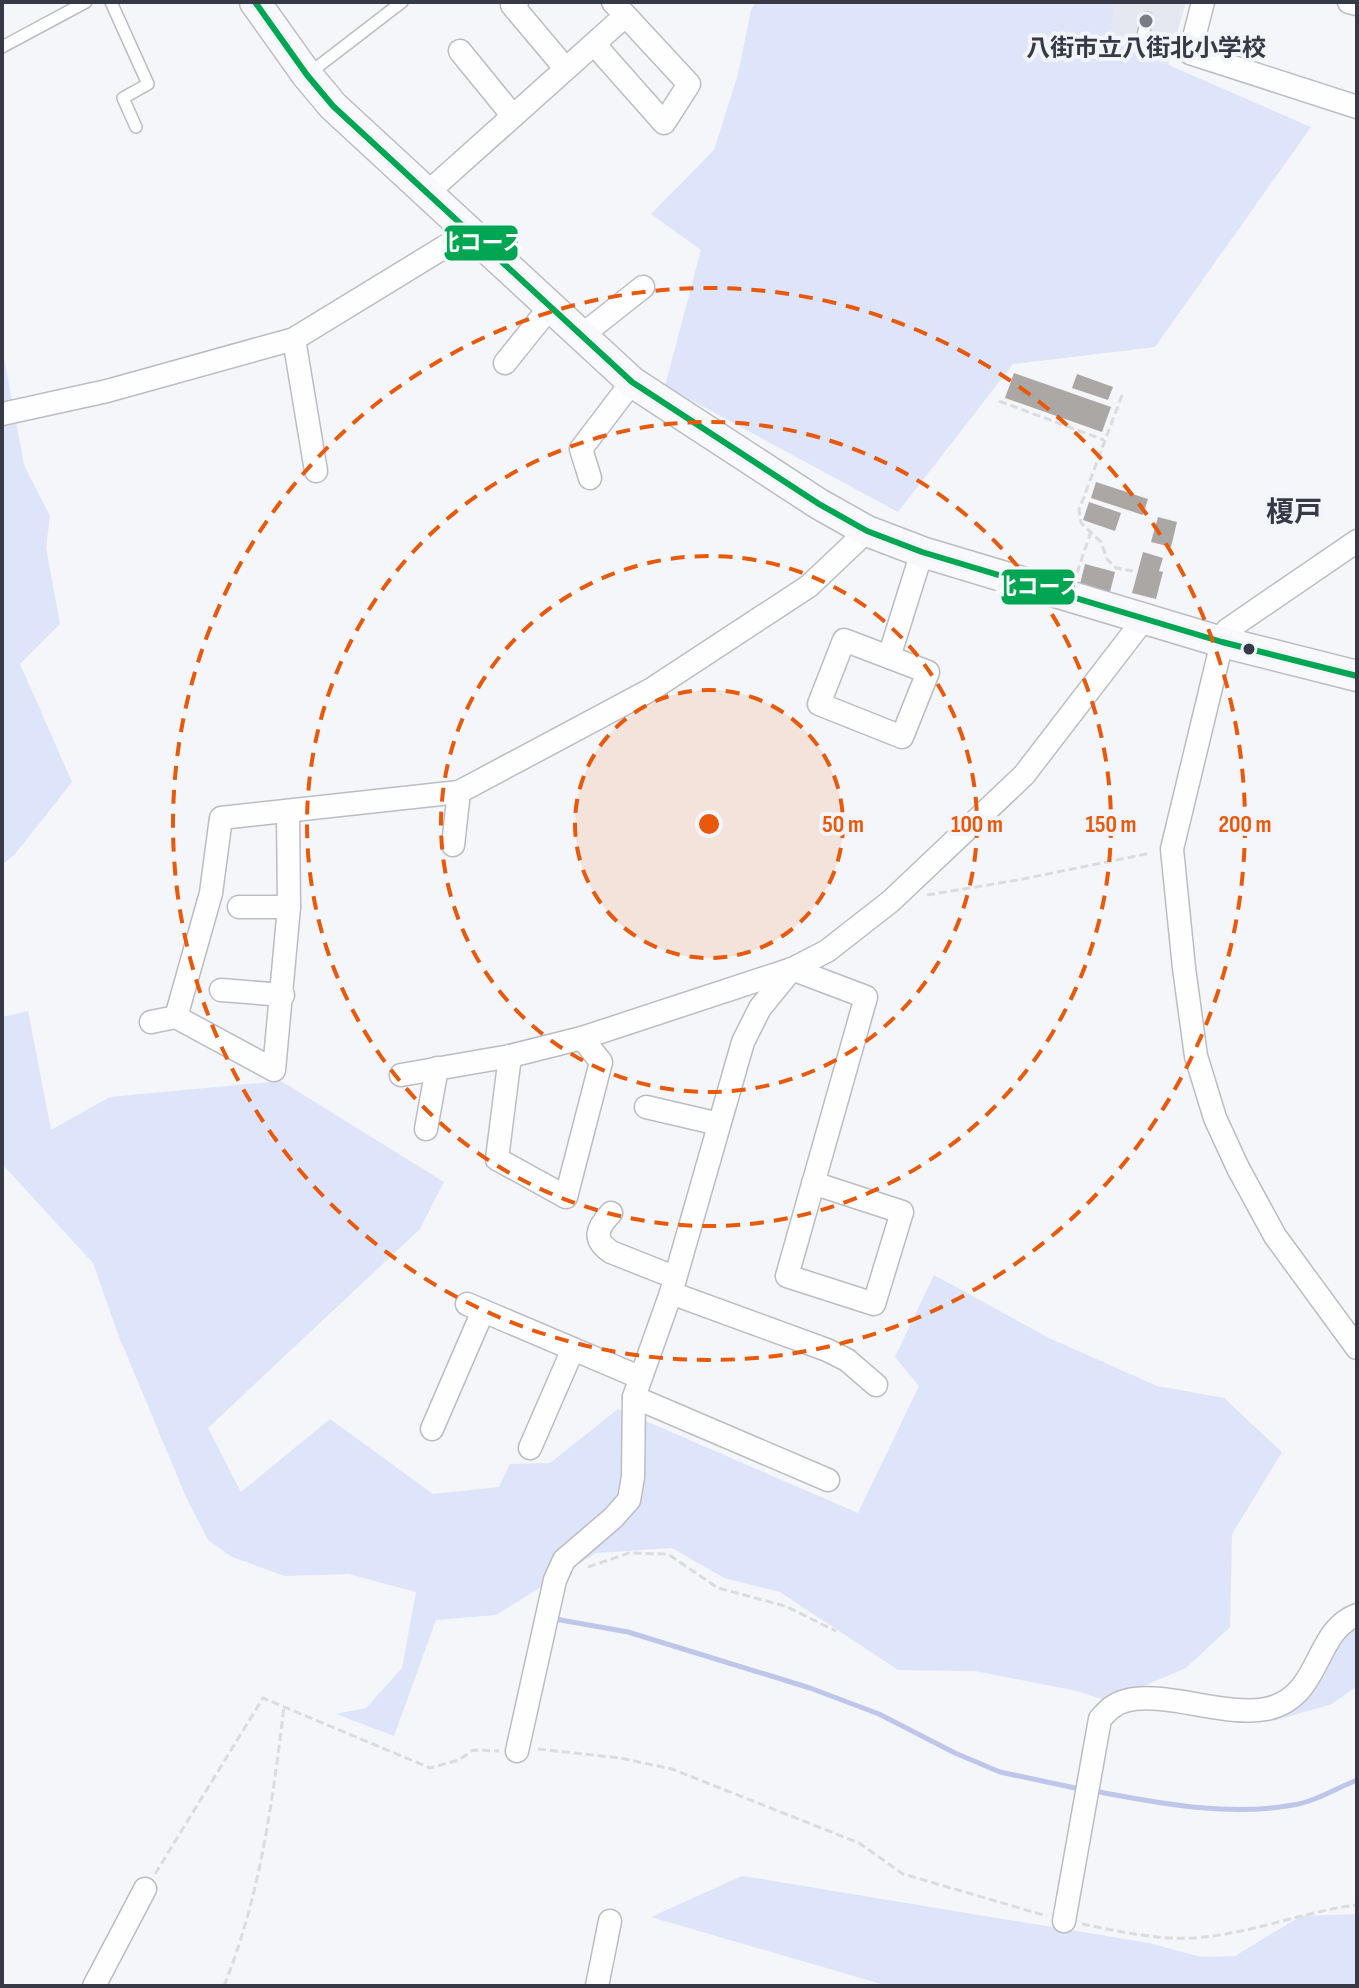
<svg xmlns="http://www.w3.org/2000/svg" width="1359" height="1988" viewBox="0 0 1359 1988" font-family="'Sofia Sans Condensed','Noto Sans JP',sans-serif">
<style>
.built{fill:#e5e8f1}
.green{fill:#dee4fa}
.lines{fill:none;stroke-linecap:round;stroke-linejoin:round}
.stream{stroke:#bec7ea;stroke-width:5}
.building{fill:#aba7a4}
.lane-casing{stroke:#bbbdc3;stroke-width:14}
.street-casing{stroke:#bbbdc3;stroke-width:25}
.secondary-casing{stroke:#bbbdc3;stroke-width:33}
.path{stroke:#dcdcde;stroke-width:3;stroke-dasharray:8 4;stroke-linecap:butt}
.lane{stroke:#fefefe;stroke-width:11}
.street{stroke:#fefefe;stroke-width:22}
.secondary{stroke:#f9f9fc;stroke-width:30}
.bus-1-casing{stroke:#f3f5fb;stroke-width:12}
.bus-1{stroke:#00a651;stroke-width:6}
.ring{fill:none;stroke:#e8590c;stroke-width:4;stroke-dasharray:14 10}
.poi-dot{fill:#7a7c85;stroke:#f3f5fb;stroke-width:3}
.bus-dot{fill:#373a46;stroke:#f3f5fb;stroke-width:3}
.labels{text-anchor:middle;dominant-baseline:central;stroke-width:8;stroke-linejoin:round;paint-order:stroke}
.poi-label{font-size:24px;font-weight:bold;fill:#373a46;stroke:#f3f5fb}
.quarter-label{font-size:28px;font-weight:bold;fill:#373a46;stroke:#f3f5fb}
.centre{fill:#e8590c;stroke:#f3f5fb;stroke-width:4}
.ring-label{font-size:24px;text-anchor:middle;font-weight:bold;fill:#e8590c;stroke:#f3f5fb;stroke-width:8;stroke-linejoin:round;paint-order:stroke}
.line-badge{stroke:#f3f5fb;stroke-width:3}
.badge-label{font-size:22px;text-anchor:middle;font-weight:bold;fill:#fff}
</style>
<rect width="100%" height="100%" fill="#f5f6f9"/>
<polygon class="built" points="1114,2 1186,2 1168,65 1111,40"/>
<g class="green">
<polygon points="756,2 1114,2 1111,40 1311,127 1155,347 1013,364 898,512 665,386 701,250 651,214 714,150 738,74 751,10"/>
<polygon points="2,347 24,465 50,516 46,548 60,624 20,664 72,782 15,854 2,865"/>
<polygon points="28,1011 51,1130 110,1097 281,1081 444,1182 420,1229 208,1428 241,1492 330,1419 433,1494 499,1487 510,1464 550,1463 618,1409 858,1513 919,1386 895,1357 934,1275 1049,1338 1157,1386 1224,1398 1282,1452 1232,1534 1230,1627 1186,1668 1108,1701 1077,1691 975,1671 898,1670 780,1592 724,1578 672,1548 596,1553 496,1615 436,1620 394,1736 336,1714 366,1708 402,1668 416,1592 349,1574 285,1576 232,1557 208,1540 186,1497 118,1334 93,1263 2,1164 2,1017"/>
<polygon points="1357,1624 1357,1686 1332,1704 1273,1721 1321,1641"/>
<polygon points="742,1876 1149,1943 1201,1957 1235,1956 1301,1916 1357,1914 1357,1986 888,1986 651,1917"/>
</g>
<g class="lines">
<g class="stream">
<polyline points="555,1619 628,1632 810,1688 879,1714 955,1753 1000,1772 1080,1789"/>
<path d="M 1094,1791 C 1159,1803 1227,1817 1293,1805 C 1314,1802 1337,1788 1357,1780"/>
</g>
</g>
<g class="building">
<polygon points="1014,373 1111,407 1102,432 1005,398"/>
<polygon points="1077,374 1113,387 1108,400 1072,388"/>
<polygon points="1096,482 1148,499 1143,515 1091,498"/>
<polygon points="1089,502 1121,513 1115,531 1083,520"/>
<polygon points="1158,517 1177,522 1171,547 1151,542"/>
<polygon points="1143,552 1163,558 1159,571 1163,572 1156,599 1132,593"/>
<polygon points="1085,564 1115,572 1110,592 1080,584"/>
</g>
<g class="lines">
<g class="lane-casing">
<g id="lane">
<polyline points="111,2 148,84 123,98 136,127"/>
<polyline points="1147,18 1143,36 1190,53"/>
<polyline points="2,47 86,2"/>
<polyline points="307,75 402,2"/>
</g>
</g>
<g class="street-casing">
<g id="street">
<polyline points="517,2 512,5 565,68"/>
<polyline points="1203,2 1190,53 1357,107"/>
<polyline points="1349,2 1357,4"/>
<polyline points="594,44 664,123 689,84 613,2"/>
<polyline points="460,51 513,116"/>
<polyline points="426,194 625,16"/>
<polyline points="581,336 643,287"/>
<polyline points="294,339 316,471"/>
<polyline points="505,363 550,307"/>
<polyline points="2,414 107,391 294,339 469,232"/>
<polyline points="590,478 581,449 632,382"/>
<polyline points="1357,541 1227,630 1222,642 1172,849 1184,968 1196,1056 1215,1118 1238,1168 1275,1236 1357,1348"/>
<polygon points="844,640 928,672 902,737 819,704"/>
<polyline points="889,657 922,552"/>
<polyline points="453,845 459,792"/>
<polyline points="239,907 289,907"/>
<polyline points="221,990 283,995"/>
<polyline points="176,1017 211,893 221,818 459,792 652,689 809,586 867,531"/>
<polyline points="151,1022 176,1017 274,1070 289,907 288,812"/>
<polyline points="510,1056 497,1159 566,1197 601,1062 582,1038"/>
<polyline points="401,1075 510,1056 582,1038 792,969 827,951 891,901 1024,775 1144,619"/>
<polyline points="646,1107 719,1124"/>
<polyline points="426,1129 437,1068"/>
<path d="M 611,1213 C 597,1228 592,1239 611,1252 L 674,1277"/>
<polyline points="671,1293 827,1350 847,1360 876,1385"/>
<polyline points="467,1304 639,1377"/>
<polyline points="634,1397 828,1480"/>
<polyline points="432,1429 483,1311"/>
<polyline points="530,1448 573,1349"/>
<polyline points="517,1751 555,1580 564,1560 613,1518 629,1500 633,1477 634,1397 671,1293 743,1042 760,1008 792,969 866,997 787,1276 874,1304 902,1212 813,1183"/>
<path d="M 1064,1921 L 1100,1719 C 1108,1710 1114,1704 1125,1701 C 1163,1690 1224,1717 1266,1709 C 1322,1698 1313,1631 1357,1615"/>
<polyline points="94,1986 145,1889"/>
<polyline points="597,1986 610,1921"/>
</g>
</g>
<g class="secondary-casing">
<polyline id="secondary" points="255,2 307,75 333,106 632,382 819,504 867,531 922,552 1222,642 1357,676"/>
</g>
<g class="path">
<polyline points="1122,395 1079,510 1081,523 1101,542 1107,559 1116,568 1133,571"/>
<polyline points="999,401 1104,440"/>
<polyline points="1077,573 1091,531"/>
<polyline points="927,895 1018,880 1151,853"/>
<polyline points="588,1567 629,1553 668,1554 718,1588 785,1606 836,1631"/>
<polyline points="538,1749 620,1758 672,1769 859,1843 903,1874 1047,1916"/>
<polyline points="155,1874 263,1698 430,1768 459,1760 473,1750 499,1751"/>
<path d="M 1082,1924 C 1118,1931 1155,1940 1192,1938 C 1248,1935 1301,1912 1357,1905"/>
<path d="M 224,1986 C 260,1897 273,1800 284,1706"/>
</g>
<use href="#lane" class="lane"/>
<use href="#street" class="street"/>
<use href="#secondary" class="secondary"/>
<g class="bus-1-casing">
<polyline id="bus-1" points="255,2 307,75 333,106 632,382 819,504 867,531 922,552 1222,642 1357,676"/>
</g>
<use href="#bus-1" class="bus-1"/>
</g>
<circle cx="709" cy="824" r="134" fill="#e8590c" fill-opacity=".12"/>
<g class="ring">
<circle cx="709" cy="824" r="134"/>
<circle cx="709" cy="824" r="268"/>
<circle cx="709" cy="824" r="402"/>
<circle cx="709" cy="824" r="536"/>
</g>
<circle class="poi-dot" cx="1146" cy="21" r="8"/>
<circle class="bus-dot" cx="1249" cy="649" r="7"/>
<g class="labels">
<g class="poi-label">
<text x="1146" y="48">八街市立八街北小学校</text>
</g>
<g class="quarter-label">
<text x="1294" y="512">榎戸</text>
</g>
</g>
<circle cx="709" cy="824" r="12" class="centre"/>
<g class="ring-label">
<text x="843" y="832">50 m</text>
<text x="977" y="832">100 m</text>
<text x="1111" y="832">150 m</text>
<text x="1245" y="832">200 m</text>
</g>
<g class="line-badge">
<rect x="443" y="224" width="76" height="38" rx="8" fill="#00a651"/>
<rect x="1000" y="568" width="76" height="38" rx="8" fill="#00a651"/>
</g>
<g class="badge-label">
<text x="481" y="250">北コース</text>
<text x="1038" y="594">北コース</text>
</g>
<rect width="1359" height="1988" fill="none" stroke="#373a46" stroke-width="8"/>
</svg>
